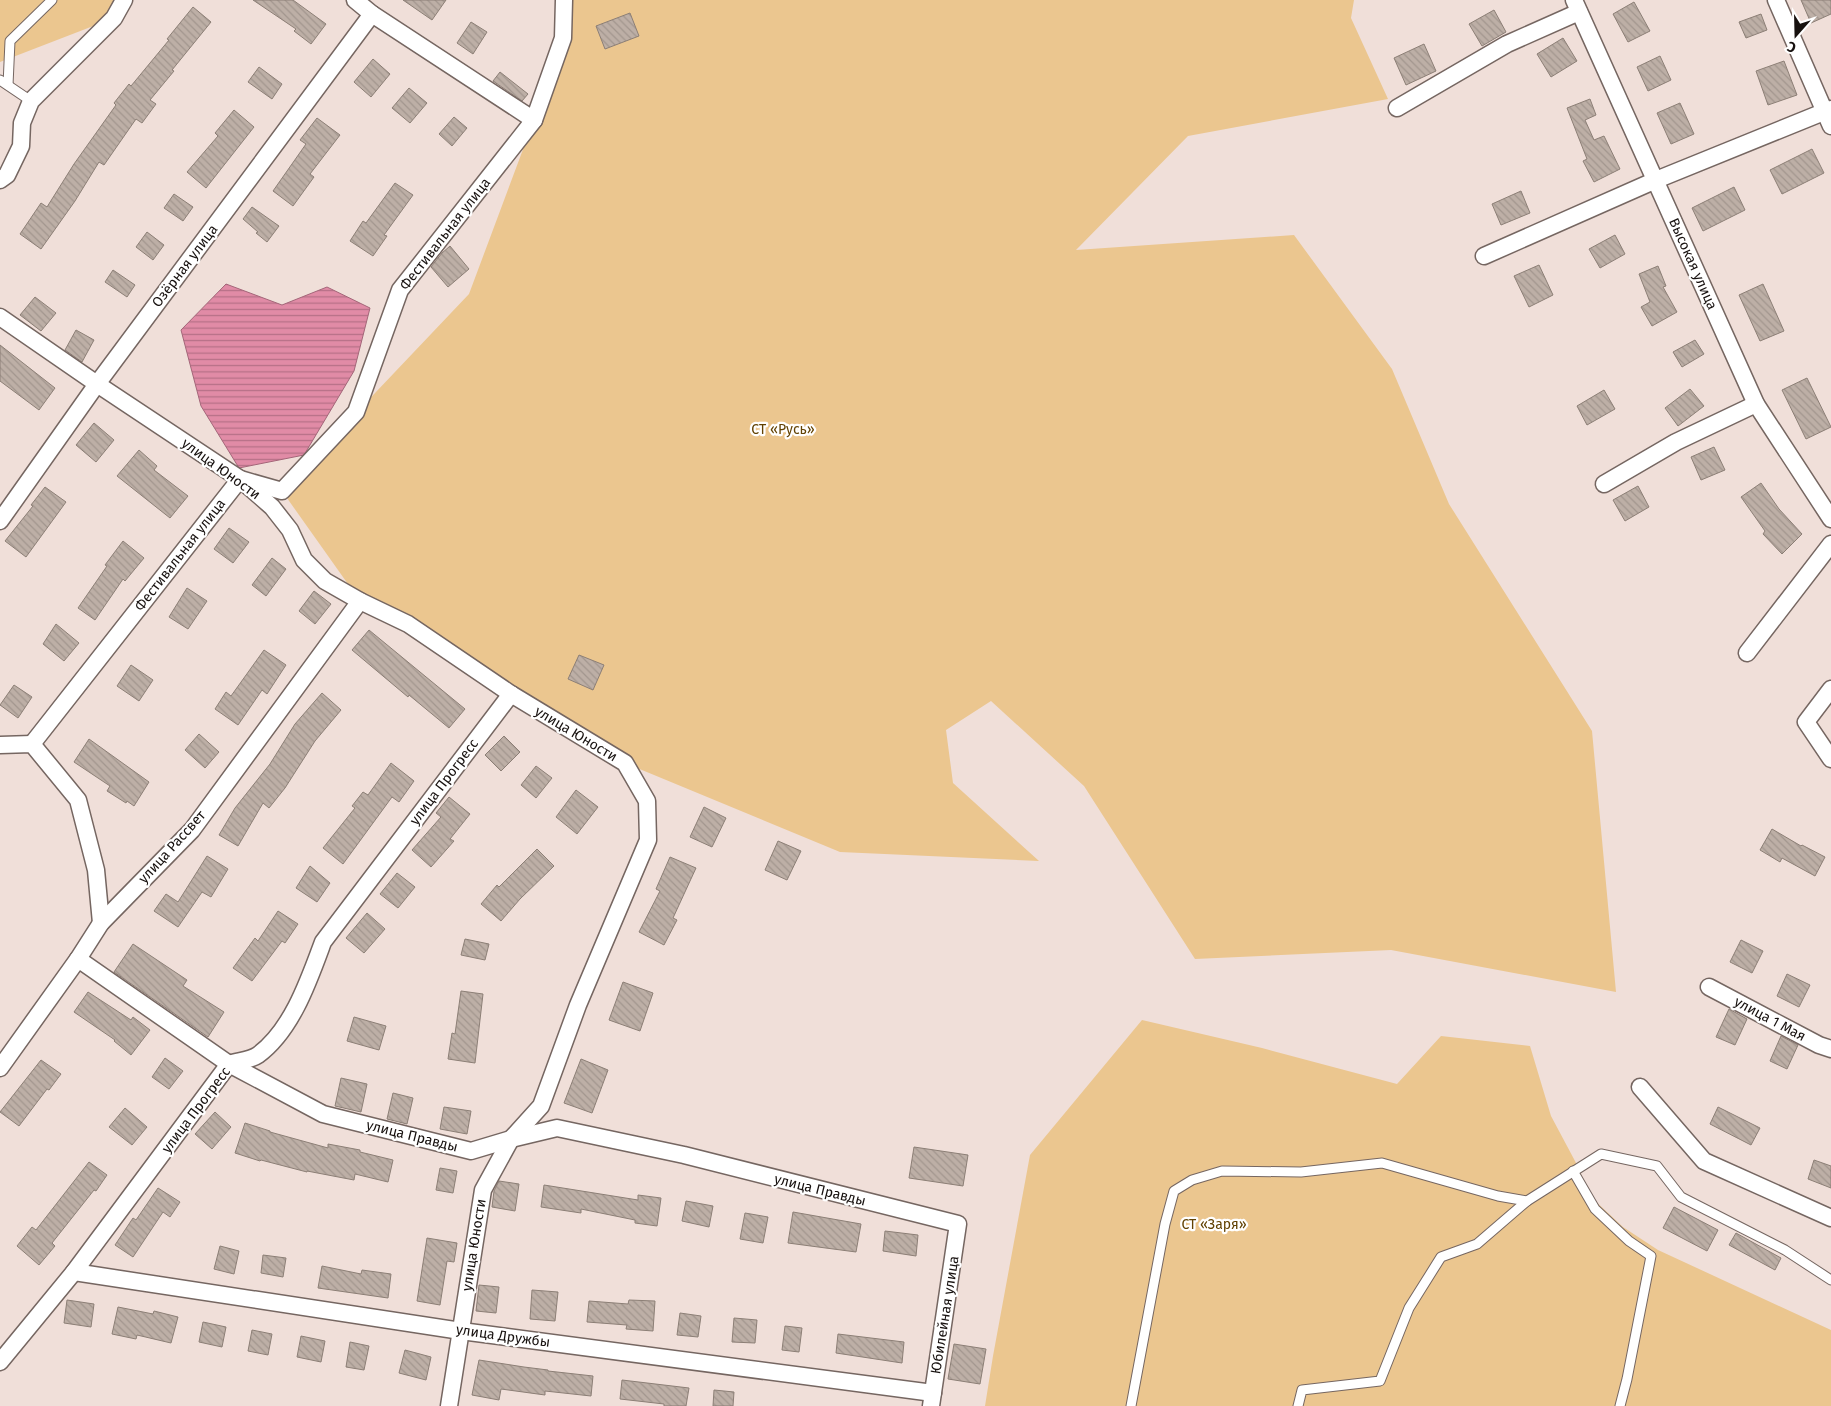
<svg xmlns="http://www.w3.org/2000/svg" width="1831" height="1406" viewBox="0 0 1831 1406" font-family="'Fira Sans',sans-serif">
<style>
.green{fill:#ebc68f}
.water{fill:url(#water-rules);stroke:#a46679}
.building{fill:url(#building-back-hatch);stroke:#8c7f76}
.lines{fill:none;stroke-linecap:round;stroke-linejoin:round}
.lane-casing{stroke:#756661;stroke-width:11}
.street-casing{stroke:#756661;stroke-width:19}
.lane{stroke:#fff;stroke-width:9}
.street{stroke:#fff;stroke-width:16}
.labels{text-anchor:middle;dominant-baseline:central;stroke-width:4.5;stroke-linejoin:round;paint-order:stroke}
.street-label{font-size:14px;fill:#17110f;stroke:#fff}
.park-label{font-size:14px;fill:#624203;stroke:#fff}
</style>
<defs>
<pattern id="water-rules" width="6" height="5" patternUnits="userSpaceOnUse" patternTransform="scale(1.25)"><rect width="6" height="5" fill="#e18ba6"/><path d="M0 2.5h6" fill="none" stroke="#b57086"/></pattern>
<pattern id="building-back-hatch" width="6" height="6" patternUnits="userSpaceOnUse" patternTransform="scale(1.25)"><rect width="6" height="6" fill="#bdafa6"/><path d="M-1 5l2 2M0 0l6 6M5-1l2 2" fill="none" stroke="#a2968e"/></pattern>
</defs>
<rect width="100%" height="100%" fill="#f0dfd9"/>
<g class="green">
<polygon points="0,0 124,0 114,18 0,62"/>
<polygon points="564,0 1354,0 1351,18 1388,99 1188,136 1076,250 1294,235 1392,369 1449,504 1592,731 1616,992 1391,950 1195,959 1084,786 991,701 946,730 953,783 1039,861 840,852 625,763 360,601 282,491 469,294 534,120 563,38"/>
<polygon points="1142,1020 1262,1048 1397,1084 1441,1036 1530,1046 1551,1116 1575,1161 1591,1197 1623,1227 1658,1250 1831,1330 1831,1406 985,1406 993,1356 1030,1155"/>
</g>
<polygon class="water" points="226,284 282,305 327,287 370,308 354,371 304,455 239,468 201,406 181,330"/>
<g class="building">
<polygon points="253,0 293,0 326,24 311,44 294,31 296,29"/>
<polygon points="403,0 446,0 432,20"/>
<polygon points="1801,0 1831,0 1831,14 1811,23"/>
<polygon points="1634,2 1650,31 1628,42 1613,14"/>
<polygon points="193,7 211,22 172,70 174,71 150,100 156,104 142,123 136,119 104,165 99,162 75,201 41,249 20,234 41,203 47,207 74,164 116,105 114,103 129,84 131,86 169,40 167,39"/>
<polygon points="1494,10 1506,32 1482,46 1469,24"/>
<polygon points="630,13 639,36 605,49 596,26"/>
<polygon points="1761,14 1767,30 1746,38 1739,22"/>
<polygon points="471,22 487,32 473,54 457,43"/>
<polygon points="1563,38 1577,61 1551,77 1537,54"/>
<polygon points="1424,44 1436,71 1406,85 1394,58"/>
<polygon points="1660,56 1671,80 1648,91 1637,67"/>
<polygon points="373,59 390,74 371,97 354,82"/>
<polygon points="1784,61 1797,95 1768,105 1756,71"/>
<polygon points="259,67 282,84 272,99 248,82"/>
<polygon points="500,72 528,94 522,101 493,81"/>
<polygon points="409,88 427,103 410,123 392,108"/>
<polygon points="1590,99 1596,115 1585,120 1594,140 1604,136 1620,169 1594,182 1583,161 1587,159 1567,108"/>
<polygon points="1680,103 1694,134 1671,144 1657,113"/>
<polygon points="234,110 254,127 206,188 187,172 218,136 215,133"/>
<polygon points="454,117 467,128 452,146 439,134"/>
<polygon points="317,118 340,135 310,174 314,177 293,206 273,191 306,144 300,140"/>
<polygon points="1812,149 1824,173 1782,194 1770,170"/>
<polygon points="395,183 413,195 384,235 387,236 373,256 350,241 363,221 366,223"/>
<polygon points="1734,187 1745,210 1703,231 1692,208"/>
<polygon points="1521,191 1530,213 1501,225 1492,204"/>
<polygon points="174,194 193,207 183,221 164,208"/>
<polygon points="252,207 279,226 267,242 256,233 258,232 243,219"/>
<polygon points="147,232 164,245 153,260 136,247"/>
<polygon points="1615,235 1625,254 1600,268 1589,249"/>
<polygon points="450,246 469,269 448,287 431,267 442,253"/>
<polygon points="1539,265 1553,295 1529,307 1514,276"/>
<polygon points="1658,266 1666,286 1663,287 1677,312 1652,326 1641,307 1650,302 1639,274"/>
<polygon points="113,270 135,285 127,297 105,282"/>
<polygon points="1763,284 1784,331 1760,341 1739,295"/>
<polygon points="35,297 56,313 41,331 20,315"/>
<polygon points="76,330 94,340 82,362 65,350"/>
<polygon points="1695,340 1704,354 1682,367 1673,352"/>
<polygon points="0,345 55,388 39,410 0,381"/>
<polygon points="1807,378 1831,427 1806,439 1782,390"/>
<polygon points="1690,389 1704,406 1678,426 1665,408"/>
<polygon points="1604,390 1615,409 1587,425 1577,406"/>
<polygon points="94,423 114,440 96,462 76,445"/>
<polygon points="1714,447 1725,470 1701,480 1691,457"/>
<polygon points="139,450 157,466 154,470 188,496 170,518 117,476"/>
<polygon points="1761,483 1779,509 1802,534 1782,554 1763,534 1765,531 1741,497"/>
<polygon points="1638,486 1649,507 1625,521 1613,500"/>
<polygon points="45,487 66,502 26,557 5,541 33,506 31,505"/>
<polygon points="229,528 249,542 233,563 214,549"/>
<polygon points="123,541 144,558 125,581 123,579 95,620 78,608 107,566 105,565"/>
<polygon points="272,558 286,569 266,596 252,585"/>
<polygon points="187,588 207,601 188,629 169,617"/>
<polygon points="314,591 331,604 315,624 299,611"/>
<polygon points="56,624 79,643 64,661 43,644"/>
<polygon points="369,630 465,709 449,728 409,695 408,697 352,650"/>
<polygon points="264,650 286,665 267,694 262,690 238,725 215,709 226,692 231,696"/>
<polygon points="579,655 604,665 593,690 568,679"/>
<polygon points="131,665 153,680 139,701 117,686"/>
<polygon points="14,685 32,697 18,718 0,705"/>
<polygon points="322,693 341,710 315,741 285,788 269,808 263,803 238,846 219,835 235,808 270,764 295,724"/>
<polygon points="199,734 219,752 205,768 185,750"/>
<polygon points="504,736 520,752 501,771 485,755"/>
<polygon points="89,739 149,782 134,806 127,801 126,803 107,791 110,786 74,762"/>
<polygon points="391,763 414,781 399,802 392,797 343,864 323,848 355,808 352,806 363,792 368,795"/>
<polygon points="536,766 552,778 536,798 521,785"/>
<polygon points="576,790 598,807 577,834 556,817"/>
<polygon points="449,797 470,814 450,839 454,841 431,867 412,850 441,817 436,813"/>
<polygon points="704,807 726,818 712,847 690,837"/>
<polygon points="1772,829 1801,846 1802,845 1825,857 1815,876 1782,858 1780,862 1760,850"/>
<polygon points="778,841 801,851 787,880 765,870"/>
<polygon points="537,849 554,866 520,899 501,921 481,904 497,885 499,887"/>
<polygon points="207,856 228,869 211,897 202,892 178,927 154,911 166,894 178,902"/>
<polygon points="670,857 696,868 673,918 677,920 664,945 639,932 660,891 656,889"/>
<polygon points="310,866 330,883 317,902 296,888"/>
<polygon points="397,873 415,887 398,908 380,894"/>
<polygon points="278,911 298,924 285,943 282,941 252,981 233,968 255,938 258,941"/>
<polygon points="367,913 385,929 364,953 346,938"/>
<polygon points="465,939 489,944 485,960 461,955"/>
<polygon points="1741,940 1763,951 1752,973 1730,962"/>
<polygon points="133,944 187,980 183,986 224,1012 208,1037 114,972"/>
<polygon points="1787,974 1810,985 1799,1007 1777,996"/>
<polygon points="623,982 653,993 640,1031 609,1020"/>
<polygon points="461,991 483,994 475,1063 448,1059 452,1033 455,1034"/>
<polygon points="88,992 131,1020 133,1017 150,1030 131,1055 114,1041 115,1040 74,1012"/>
<polygon points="1729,1009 1747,1019 1735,1045 1716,1037"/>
<polygon points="354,1017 386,1026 379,1050 347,1041"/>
<polygon points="1781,1036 1798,1045 1787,1069 1770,1061"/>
<polygon points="165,1058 183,1071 169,1089 152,1077"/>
<polygon points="581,1059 608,1070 592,1113 564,1103"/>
<polygon points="41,1060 61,1074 49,1090 47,1089 19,1126 0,1112"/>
<polygon points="341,1078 367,1084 361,1112 335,1106"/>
<polygon points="393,1093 413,1098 407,1124 387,1119"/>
<polygon points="444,1107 471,1111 467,1134 440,1129"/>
<polygon points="1718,1107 1760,1128 1751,1145 1710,1124"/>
<polygon points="125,1108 147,1127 132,1145 109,1127"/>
<polygon points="215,1112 231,1127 212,1149 195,1134"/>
<polygon points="245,1123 270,1131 270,1132 328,1148 328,1144 360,1150 360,1152 393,1160 388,1182 355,1174 354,1180 307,1171 307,1172 261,1160 260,1161 235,1153"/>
<polygon points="914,1147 968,1155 963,1186 909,1178"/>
<polygon points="1814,1160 1831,1166 1831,1188 1808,1179"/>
<polygon points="89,1162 107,1175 96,1191 94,1190 52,1243 55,1246 39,1265 17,1246 32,1227 36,1230"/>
<polygon points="440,1168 457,1171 453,1193 436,1190"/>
<polygon points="499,1181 519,1184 515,1211 492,1207 494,1191"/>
<polygon points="544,1185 638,1200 638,1195 661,1198 657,1226 635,1223 635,1220 581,1209 581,1213 541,1207"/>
<polygon points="158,1188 180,1202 170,1217 163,1212 133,1257 115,1245 133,1218 136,1220"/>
<polygon points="686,1201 713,1206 709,1227 682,1221"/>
<polygon points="1674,1207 1718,1230 1707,1251 1663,1228"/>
<polygon points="793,1212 861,1224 856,1252 788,1243"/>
<polygon points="745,1213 768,1217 763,1243 740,1239"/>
<polygon points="885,1231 918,1235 916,1256 883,1251"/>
<polygon points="1736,1233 1781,1258 1775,1270 1729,1245"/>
<polygon points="427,1238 457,1243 454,1262 447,1261 440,1305 417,1301"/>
<polygon points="220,1246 239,1251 234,1274 214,1269"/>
<polygon points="263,1255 286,1258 283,1277 261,1273"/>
<polygon points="322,1266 361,1274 362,1270 391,1274 388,1298 318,1288"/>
<polygon points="479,1285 499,1287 496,1313 476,1311"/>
<polygon points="532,1290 558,1292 555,1321 530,1319"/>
<polygon points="67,1300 94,1304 91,1327 64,1323"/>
<polygon points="629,1300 655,1301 653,1331 626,1329 627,1325 587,1322 589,1301 628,1304"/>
<polygon points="118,1307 153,1314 154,1311 178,1317 171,1343 137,1335 136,1339 112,1334"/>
<polygon points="680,1313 701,1316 698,1337 677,1335"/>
<polygon points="734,1318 757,1320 755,1343 732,1342"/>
<polygon points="203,1322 226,1327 222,1347 199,1342"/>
<polygon points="785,1326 802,1328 799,1352 782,1350"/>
<polygon points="252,1330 272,1334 268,1355 248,1351"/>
<polygon points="838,1334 904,1342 902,1363 836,1353"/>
<polygon points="301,1336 325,1341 321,1362 297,1357"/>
<polygon points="350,1342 369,1346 364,1370 346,1367"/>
<polygon points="954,1344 986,1349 980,1384 948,1379"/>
<polygon points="405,1350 431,1357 426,1380 399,1373"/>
<polygon points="479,1360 524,1367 548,1370 548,1371 593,1376 591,1396 545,1391 545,1395 501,1389 499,1400 472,1395"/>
<polygon points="622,1380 689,1388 686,1406 664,1406 664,1404 620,1399"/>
<polygon points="714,1390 734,1392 733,1406 713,1406"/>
</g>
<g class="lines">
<g class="lane-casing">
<g id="lane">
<polyline points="0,80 31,101"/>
<polyline points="8,85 10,41 52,0"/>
<polyline points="1573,1171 1595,1209 1629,1241 1651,1256 1627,1379 1620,1406"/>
<polyline points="1131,1406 1165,1224 1174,1191 1192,1180 1222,1171 1301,1172 1382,1163 1498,1196 1527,1201"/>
<polyline points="1298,1406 1302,1390 1380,1381 1409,1308 1441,1257 1477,1244 1527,1201 1601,1154 1657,1166 1681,1197 1785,1250 1831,1280"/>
</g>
</g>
<g class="street-casing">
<g id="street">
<polyline points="355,0 372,14 534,120"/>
<polyline points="1574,0 1756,404 1831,519"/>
<polyline points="1776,0 1831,126"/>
<polyline points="1397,108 1507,44 1579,12"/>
<polyline points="0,180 7,175 21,146 22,123 31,101 114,18 124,0"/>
<polyline points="1484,256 1656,180 1831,109"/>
<polyline points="0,317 97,384 240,479 272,507 290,530 304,560 325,581 360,601 408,624 511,694 625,763 647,801 648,840 578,1005 541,1106 511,1139 483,1190 449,1406"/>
<polyline points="1604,484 1676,442 1756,404"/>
<polyline points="0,521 97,384 372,14"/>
<polyline points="1747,653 1831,544"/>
<polyline points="1831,689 1806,722 1831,759"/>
<polyline points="32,744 240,479 282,491 356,412 400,290 534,120 563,38 564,0"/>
<polyline points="0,745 32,744 78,800 96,870 101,923"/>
<polyline points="78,959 229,1064 323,1114 471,1151 511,1139 557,1128 684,1155 958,1224 931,1406"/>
<polyline points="1709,987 1819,1045 1831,1049"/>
<polyline points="0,1068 78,959 101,923 192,830 360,601"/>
<polyline points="1640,1087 1704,1161 1831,1218"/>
<polyline points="74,1272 461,1331 933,1393"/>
<path d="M 0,1362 L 74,1272 L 229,1064 C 238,1061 251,1060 258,1055 C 292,1030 309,980 323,942 L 511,694"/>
</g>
</g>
<use href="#lane" class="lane"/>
<use href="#street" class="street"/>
</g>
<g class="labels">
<g class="street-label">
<text transform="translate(445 234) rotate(-52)">Фестивальная улица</text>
<text transform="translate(1693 264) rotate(66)">Высокая улица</text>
<text transform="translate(185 266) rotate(-53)">Озёрная улица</text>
<text transform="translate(221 469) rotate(36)">улица Юности</text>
<text transform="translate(180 555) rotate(-52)">Фестивальная улица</text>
<text transform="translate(576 734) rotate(31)">улица Юности</text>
<text transform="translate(444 782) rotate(-53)">улица Прогресс</text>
<text transform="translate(172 847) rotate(-48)">улица Рассвет</text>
<text transform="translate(1770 1019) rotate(28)">улица 1 Мая</text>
<text transform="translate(196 1110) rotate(-53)">улица Прогресс</text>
<text transform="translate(412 1136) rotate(14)">улица Правды</text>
<text transform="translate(820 1190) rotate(14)">улица Правды</text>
<text transform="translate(474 1245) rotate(-81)">улица Юности</text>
<text transform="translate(945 1315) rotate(-81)">Юбилейная улица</text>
<text transform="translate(503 1336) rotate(8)">улица Дружбы</text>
</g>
<g class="park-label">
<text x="783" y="429">СТ «Русь»</text>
<text x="1214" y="1224">СТ «Заря»</text>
</g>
</g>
<g transform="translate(1796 35) rotate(200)" stroke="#ffffff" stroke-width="4" paint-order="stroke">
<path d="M0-4L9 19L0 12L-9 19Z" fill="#17110f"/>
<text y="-8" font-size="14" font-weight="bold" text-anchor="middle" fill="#17110f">С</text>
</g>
</svg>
